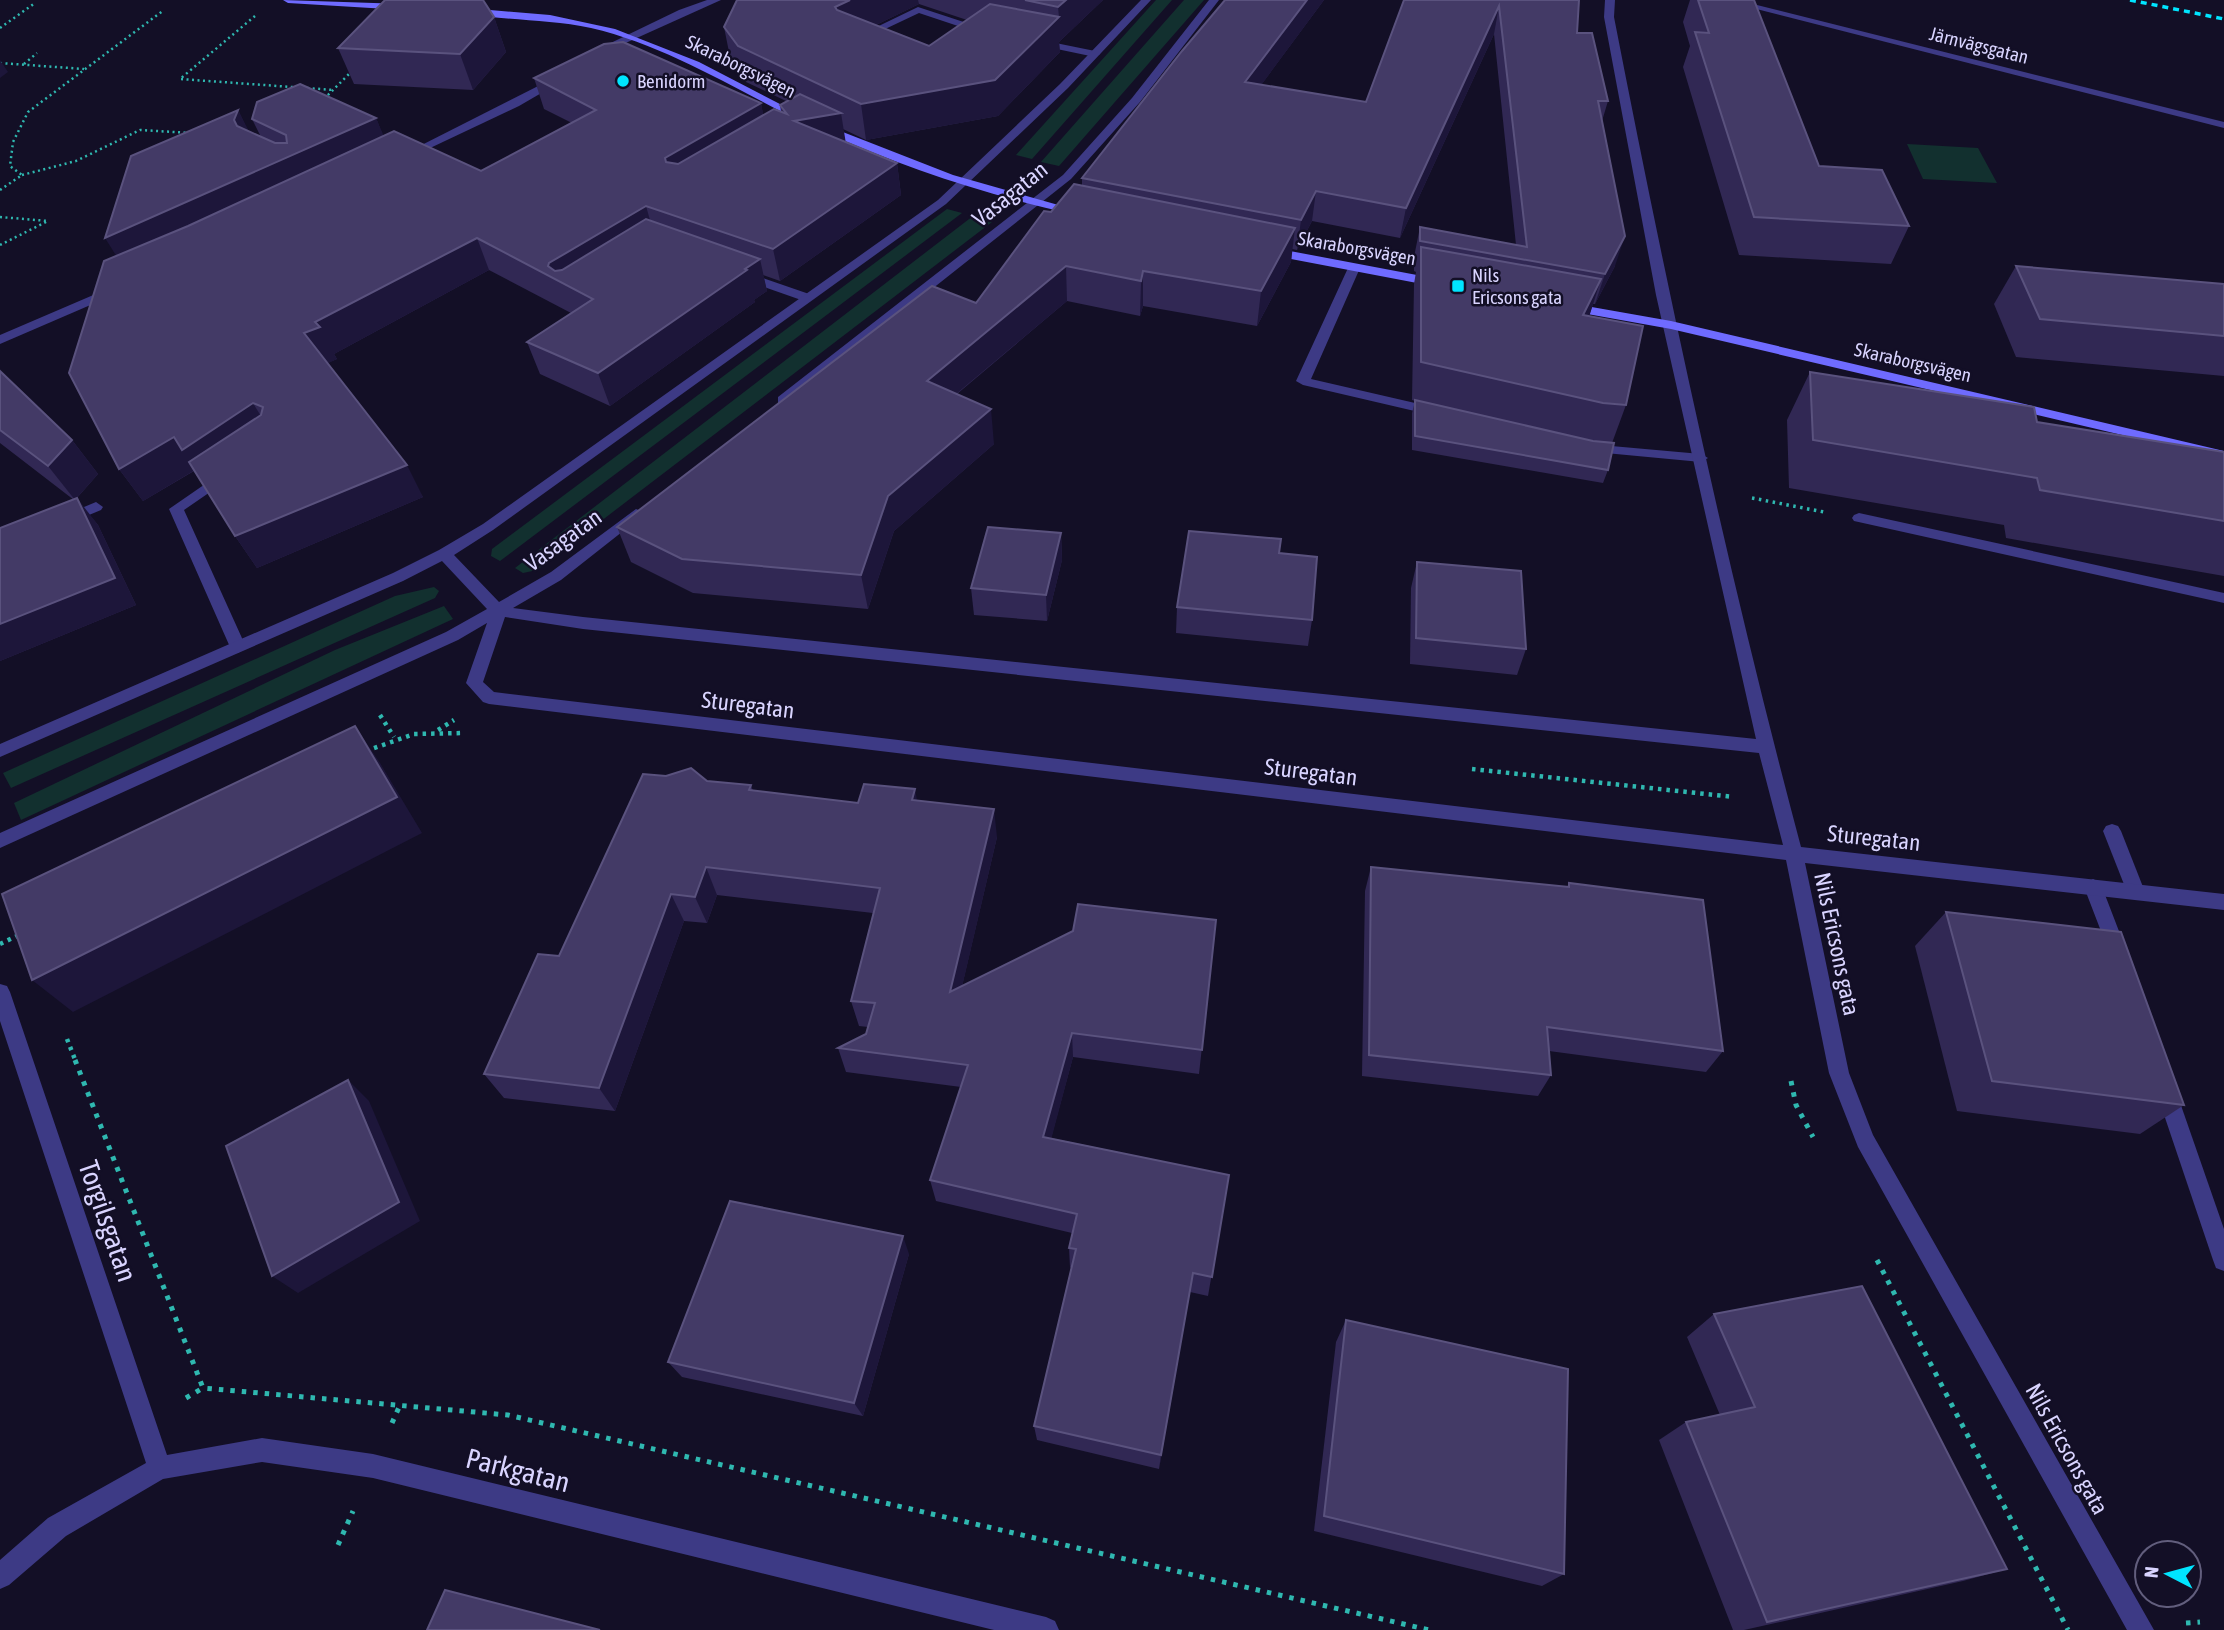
<svg xmlns="http://www.w3.org/2000/svg" width="2224" height="1630" viewBox="0 0 2224 1630" font-family="'Asap Condensed',sans-serif">
<style>
.green{fill:#12302f}
.lines{fill:none;stroke-linecap:round;stroke-linejoin:round}
.path-far3{stroke:#2fb8b0;stroke-width:2.5;stroke-dasharray:2 3.5;stroke-linecap:butt}
.path-far2{stroke:#2fb8b0;stroke-width:3.5;stroke-dasharray:2.5 4.5;stroke-linecap:butt}
.path-far1{stroke:#2fb8b0;stroke-width:4.5;stroke-dasharray:3.5 5;stroke-linecap:butt}
.path{stroke:#2fb8b0;stroke-width:5;stroke-dasharray:4.5 7;stroke-linecap:butt}
.lane{fill:#3d3a85;fill-rule:evenodd}
.street{fill:#3d3a85;fill-rule:evenodd}
.secondary{fill:#6f6bff;fill-rule:evenodd}
.rail{stroke:#00e5ff;stroke-width:3.5;stroke-dasharray:6 5;stroke-linecap:butt}
.wall{fill:#312854;fill-rule:evenodd}
.shaded-wall{fill:#1d163a}
.building{fill:#433a66;stroke:#5a527e;stroke-width:2}
.poi-dot{fill:#00e5ff;stroke:#130f26;stroke-width:2.5}
.labels{text-anchor:middle;dominant-baseline:central;stroke-width:5;stroke-linejoin:round;paint-order:stroke}
.far-street-label{font-size:19px;fill:#d9d4ff;stroke:#130f26}
.far-poi-label{font-size:19px;fill:#d9d4ff;stroke:#130f26;text-anchor:start}
.street-label{font-size:23px;fill:#d9d4ff;stroke:#130f26}
.near-street-label{font-size:28px;fill:#d9d4ff;stroke:#130f26}
</style>
<rect width="100%" height="100%" fill="#130f26"/>
<g class="green">
<polygon points="1156,0 1172,0 1032,159 1016,155"/>
<polygon points="1184,0 1204,0 1059,166 1041,162"/>
<polygon points="1907,144 1978,148 1997,183 1923,179"/>
<polygon points="947,209 962,213 500,561 491,556 492,549"/>
<polygon points="973,216 992,222 537,570 523,573 515,568"/>
<polygon points="434,587 439,591 435,598 11,788 3,773 395,596"/>
<polygon points="444,606 453,619 21,820 14,803 335,650"/>
</g>
<g class="lines">
<g class="path-far3">
<polyline points="255,16 180,79 334,90"/>
<polyline points="0,28 35,3"/>
<polyline points="0,63 84,69"/>
<polyline points="24,64 37,53"/>
<polyline points="324,99 353,70"/>
<polyline points="22,175 76,161 140,130 191,133"/>
<polyline points="0,190 22,175 10,166 13,142 28,112 164,10"/>
<polyline points="0,217 48,221"/>
<polyline points="0,245 48,221"/>
</g>
<polyline class="path-far2" points="1752,498 1824,512"/>
<g class="path-far1">
<polyline points="380,715 394,737"/>
<polyline points="438,730 454,720"/>
<polyline points="366,751 414,734 465,733"/>
<polyline points="1472,769 1734,797"/>
<polyline points="0,944 21,934"/>
<polyline points="67,1039 76,1062"/>
</g>
<g class="path">
<polyline points="75,1060 203,1388 508,1415 1429,1630"/>
<polyline points="1791,1081 1796,1105 1813,1137"/>
<polyline points="1877,1260 2068,1630"/>
<polyline points="186,1398 203,1388"/>
<polyline points="392,1423 400,1405"/>
<polyline points="338,1545 353,1511"/>
<polyline points="2186,1623 2200,1622"/>
</g>
<g class="lane">
<polygon points="918,7 985,29 987,31 979,33 919,13 864,39 856,37"/>
<polygon points="1036,39 1095,51 1100,54 1095,57 1033,44 1031,42"/>
<polygon points="1354,264 1360,268 1311,379 1441,409 1441,415 1436,416 1303,385 1296,381 1348,268"/>
<polygon points="745,272 812,295 814,298 808,302 804,301 741,279 739,276"/>
<polygon points="1589,444 1701,454 1708,458 1701,462 1584,451 1584,445"/>
<polygon points="224,471 231,476 229,479 184,510 246,647 238,653 230,647 169,509"/>
<polygon points="96,502 103,507 101,510 65,525 58,520 60,517"/>
<polygon points="1859,513 2224,593 2224,603 1854,521 1852,518 1854,515"/>
<polygon points="2112,824 2118,826 2121,831 2145,892 2142,897 2136,900 2130,897 2127,892 2103,831 2106,826"/>
<polygon points="2093,879 2099,882 2102,887 2127,952 2125,958 2118,960 2111,958 2109,952 2084,887 2087,882"/>
<polygon points="2166,1082 2173,1084 2176,1091 2224,1229 2224,1271 2216,1268 2213,1260 2156,1091 2159,1084"/>
</g>
<g class="street">
<polygon points="707,0 721,0 599,55 590,53 679,10"/>
<path d="M 1141,0 L 1151,0 L 1068,88 L 946,204 L 493,530 L 454,555 L 499,602 L 551,572 L 636,509 L 641,511 L 643,514 L 641,517 L 561,580 L 513,608 L 583,617 L 1756,739 L 1656,295 L 1604,17 L 1605,0 L 1615,0 L 1614,17 C 1668,295 1728,573 1801,847 L 2224,894 L 2224,910 L 1805,863 L 1849,1073 L 1873,1135 L 2154,1630 L 2127,1630 L 1858,1147 L 1829,1073 L 1786,860 L 489,704 L 483,702 L 466,683 L 487,623 L 458,640 L 0,848 L 0,833 L 446,632 L 487,609 L 442,561 L 403,581 L 0,757 L 0,744 L 393,573 L 439,550 L 483,524 L 938,200 L 1060,84 ZM 505,617 L 583,629 L 1759,753 L 1783,845 L 494,692 L 483,682 Z"/>
<polygon points="1209,0 1219,0 1140,102 1071,179 788,403 778,403 778,397 1063,175 1132,98"/>
<polygon points="1721,0 1737,0 2224,122 2224,128"/>
<polygon points="558,76 562,77 562,81 519,106 409,158 400,156"/>
<polygon points="112,287 116,288 116,294 0,344 0,335"/>
<polygon points="0,984 7,986 10,992 167,1455 262,1438 373,1454 1046,1617 1055,1621 1059,1630 994,1630 373,1478 262,1462 163,1479 66,1536 9,1585 0,1589 0,1560 48,1518 146,1463 0,1021"/>
</g>
<g class="secondary">
<polygon points="283,0 404,4 409,7 404,10 288,3"/>
<path d="M 467,8 L 550,15 L 615,29 L 699,62 L 805,117 L 796,119 C 730,86 664,45 591,28 C 549,19 506,21 464,13 L 464,9 Z"/>
<path d="M 822,127 L 830,127 L 953,175 L 1083,212 L 1077,215 C 989,196 905,168 822,131 Z"/>
<polygon points="1269,247 1438,279 1444,283 1438,287 1265,254 1265,248"/>
<polygon points="1569,303 1671,321 2224,451 2224,459 1671,329 1565,310 1563,307"/>
</g>
<polyline class="rail" points="2130,0 2224,19"/>
</g>
<g class="wall">
<path d="M 737,0 L 1103,0 L 1059,42 L 1060,52 L 998,116 L 866,140 L 843,129 L 845,142 L 897,163 L 901,195 L 780,281 L 763,275 L 767,291 L 754,300 L 755,302 L 610,406 L 540,374 L 527,342 L 571,313 L 489,270 L 334,354 L 337,359 L 327,363 L 423,497 L 257,568 L 235,536 L 194,471 L 143,501 L 119,469 L 117,256 L 238,110 L 248,131 L 261,137 L 252,119 L 376,118 L 383,136 L 481,171 L 572,123 L 544,109 L 534,78 L 761,103 L 763,115 L 781,112 L 780,105 L 786,101 L 746,82 L 731,62 L 724,27 ZM 919,4 L 967,20 L 929,46 L 876,25 Z"/>
<polygon points="1225,0 1324,0 1261,85 1366,102 1404,0 1579,0 1577,33 1608,101 1602,121 1615,266 1595,304 1593,304 1589,316 1626,405 1612,443 1608,470 1603,483 1412,450 1412,413 1415,401 1412,400 1414,284 1416,272 1414,271 1414,257 1420,227 1516,245 1494,34 1400,238 1312,221 1297,250 1292,249 1291,262 1257,326 1143,306 1140,316 1067,301 957,394 994,444 894,531 868,609 693,593 631,562 617,527 976,303 1051,212 1082,185 1082,178"/>
<polygon points="1690,0 1754,0 1819,166 1909,226 1891,264 1739,255 1683,67 1690,46 1683,22"/>
<polygon points="494,17 506,52 473,90 354,84 338,48"/>
<polygon points="2016,266 2224,284 2224,376 2016,357 1994,304"/>
<polygon points="0,371 72,440 98,474 76,499 98,525 136,605 0,661 0,528 74,500 0,443"/>
<polygon points="1810,372 2037,422 2224,452 2224,576 2006,538 2004,525 1789,488 1787,420"/>
<polygon points="1061,533 1062,560 1047,621 974,615 971,588"/>
<polygon points="1279,553 1312,620 1308,646 1176,633 1177,607"/>
<polygon points="1417,562 1526,649 1517,675 1410,664 1411,588"/>
<polygon points="707,781 751,785 753,791 858,803 917,801 997,837 962,986 1216,920 1199,1074 1073,1057 1051,1138 1229,1175 1208,1296 1190,1292 1159,1469 1037,1440 1034,1426 1071,1268 1070,1267 1069,1248 1072,1233 936,1201 930,1180 961,1087 846,1072 838,1048 866,1034 868,1027 859,1026 851,1001 873,913 717,895 707,923 684,921 615,1111 504,1098 484,1074 559,956"/>
<polygon points="1371,867 1567,887 1569,883 1723,1051 1706,1072 1549,1051 1551,1075 1538,1096 1362,1076 1365,891"/>
<polygon points="1946,912 2184,1105 2140,1134 1957,1111 1915,946"/>
<polygon points="909,1254 863,1416 682,1377 668,1362"/>
<polygon points="1714,1314 2007,1569 1963,1581 1744,1630 1733,1630 1659,1440 1686,1422 1720,1415 1687,1337"/>
<polygon points="1346,1320 1564,1574 1542,1586 1314,1531 1336,1342"/>
</g>
<g class="shaded-wall">
<polygon points="850,0 918,0 919,4 841,42 835,7"/>
<polygon points="1066,0 1103,0 1059,42 1060,52 998,116 866,140 861,104 1059,17 1058,7"/>
<polygon points="1307,0 1324,0 1242,111 1245,82"/>
<polygon points="1499,6 1494,34 1400,238 1406,208"/>
<polygon points="494,17 506,52 473,90 460,54"/>
<polygon points="0,60 8,72 0,78"/>
<polygon points="761,103 767,133 674,189 665,158"/>
<polygon points="238,110 257,147 253,157 234,120"/>
<polygon points="841,113 846,144 794,121"/>
<polygon points="376,118 392,155 129,276 105,238"/>
<polygon points="897,163 901,195 780,281 773,249"/>
<polygon points="1316,191 1312,221 1297,250 1301,220"/>
<polygon points="646,206 655,238 572,288 548,266 549,263"/>
<polygon points="1295,228 1291,262 1257,326 1261,291"/>
<polygon points="1625,236 1615,266 1595,304 1605,274"/>
<polygon points="477,238 489,270 334,354 337,359 322,366 304,333 315,322"/>
<polygon points="760,259 767,291 754,300 755,302 610,406 598,373"/>
<polygon points="1066,266 1067,301 931,415 927,381"/>
<polygon points="1143,271 1143,306 1140,316 1141,281"/>
<polygon points="1601,279 1589,317 1583,315"/>
<polygon points="253,403 273,436 195,470 143,501 119,469 174,437"/>
<polygon points="991,409 994,444 894,531 868,609 861,575 888,496"/>
<polygon points="72,440 98,474 75,500 48,466"/>
<polygon points="407,465 423,497 257,568 235,536"/>
<polygon points="77,498 98,525 136,605 0,661 0,624"/>
<polygon points="1061,533 1062,560 1047,621 1046,595"/>
<polygon points="355,726 380,763 422,833 73,1012 32,980"/>
<polygon points="915,789 920,817 912,800"/>
<polygon points="994,809 997,837 955,1017 950,992"/>
<polygon points="706,867 717,895 707,923 695,897"/>
<polygon points="671,894 684,921 615,1111 599,1088"/>
<polygon points="1072,1033 1073,1057 1046,1159 1043,1137"/>
<polygon points="348,1080 369,1101 420,1221 298,1293 272,1276"/>
<polygon points="903,1236 909,1254 863,1416 854,1403"/>
<polygon points="1193,1273 1190,1292 1159,1469 1161,1455"/>
</g>
<g class="building">
<polygon points="385,0 483,0 494,17 460,54 338,48"/>
<polygon points="737,0 850,0 835,7 837,10 929,46 990,4 1059,17 995,80 861,104 738,46 724,27"/>
<polygon points="1025,0 1066,0 1058,7"/>
<polygon points="1225,0 1307,0 1245,82 1366,102 1404,0 1579,0 1577,33 1592,33 1608,101 1598,101 1625,236 1605,274 1420,241 1420,227 1527,247 1499,6 1406,208 1316,191 1301,220 1082,178 1182,51"/>
<polygon points="1698,0 1754,0 1819,166 1882,170 1909,226 1754,217 1695,32 1709,33"/>
<polygon points="623,42 761,103 665,158 666,162 678,164 774,109 787,114 780,105 800,94 841,113 794,121 897,163 773,249 646,206 549,263 548,266 555,271 562,270 646,219 760,259 745,269 747,270 598,373 527,342 593,299 477,238 315,322 320,327 304,333 407,465 235,536 189,462 261,415 263,407 253,403 182,450 174,437 119,469 69,373 104,261 188,226 394,131 481,171 596,110 534,78 604,44"/>
<polygon points="300,84 376,118 105,238 131,156 238,110 234,120 237,126 275,143 287,143 286,135 252,119 257,102"/>
<polygon points="1074,184 1295,228 1261,291 1143,271 1141,281 1066,266 927,381 991,409 888,496 861,575 682,559 617,527 932,286 976,303 1044,211 1051,212"/>
<polygon points="1421,247 1601,279 1583,315 1643,326 1626,405 1603,403 1421,362"/>
<polygon points="2016,266 2224,284 2224,336 2040,319"/>
<polygon points="0,371 72,440 48,466 0,430"/>
<polygon points="1810,372 2034,407 2037,422 2224,452 2224,521 2040,490 2037,478 1813,440"/>
<polygon points="1415,400 1593,441 1614,443 1608,470 1415,436"/>
<polygon points="77,498 115,578 0,624 0,528"/>
<polygon points="988,527 1061,533 1046,595 971,588"/>
<polygon points="1189,531 1281,539 1279,553 1317,557 1312,620 1177,607"/>
<polygon points="1417,562 1521,571 1526,649 1416,638"/>
<polygon points="355,726 397,797 32,980 2,894"/>
<polygon points="691,768 707,781 751,785 749,790 858,803 864,784 915,789 912,800 994,809 950,992 1073,931 1078,904 1216,920 1202,1050 1072,1033 1043,1137 1229,1175 1212,1277 1193,1273 1161,1455 1034,1426 1076,1249 1069,1248 1077,1214 930,1180 968,1065 838,1048 866,1034 875,1003 851,1001 880,888 706,867 695,897 671,894 599,1088 484,1074 538,954 559,956 643,774 666,776"/>
<polygon points="1371,867 1569,887 1569,883 1703,900 1723,1051 1547,1027 1551,1075 1369,1055"/>
<polygon points="1946,912 2121,932 2184,1105 1992,1081"/>
<polygon points="348,1080 399,1202 272,1276 226,1146"/>
<polygon points="730,1201 903,1236 854,1403 668,1362"/>
<polygon points="1862,1286 2007,1569 1767,1622 1686,1422 1755,1407 1714,1314"/>
<polygon points="1346,1320 1568,1369 1564,1574 1324,1516"/>
<polygon points="445,1590 600,1630 427,1630"/>
</g>
<g class="poi-dot">
<circle cx="623" cy="81" r="7"/>
<rect x="1451" y="279" width="14" height="14" rx="3.5"/>
</g>
<g class="labels">
<g class="far-street-label">
<text transform="translate(1979 45) rotate(14)">Järnvägsgatan</text>
<text transform="translate(741 66) rotate(26)">Skaraborgsvägen</text>
<text transform="translate(1357 248) rotate(10)">Skaraborgsvägen</text>
<text transform="translate(1913 362) rotate(13)">Skaraborgsvägen</text>
</g>
<g class="far-poi-label">
<text x="637" y="81">Benidorm</text>
<text x="1472" y="275">Nils<tspan x="1472" dy="22">Ericsons gata</tspan></text>
</g>
<g class="street-label">
<text transform="translate(1010 194) rotate(-39)">Vasagatan</text>
<text transform="translate(563 540) rotate(-36)">Vasagatan</text>
<text transform="translate(748 705) rotate(7)">Sturegatan</text>
<text transform="translate(1311 772) rotate(7)">Sturegatan</text>
<text transform="translate(1874 838) rotate(6)">Sturegatan</text>
<text transform="translate(1837 944) rotate(78)">Nils Ericsons gata</text>
<text transform="translate(2067 1449) rotate(61)">Nils Ericsons gata</text>
</g>
<g class="near-street-label">
<text transform="translate(108 1221) rotate(71)">Torgilsgatan</text>
<text transform="translate(518 1470) rotate(14)">Parkgatan</text>
</g>
</g>
<g transform="translate(2168 1574) rotate(276)"><circle r="33" fill="#130f26" stroke="#625e7d" stroke-width="2"/>
<path d="M0-5L12 26L0 18L-12 26Z" fill="#00e5ff"/>
<text y="-10" font-size="19" font-weight="bold" text-anchor="middle" fill="#d9d4ff">N</text>
</g>
</svg>
